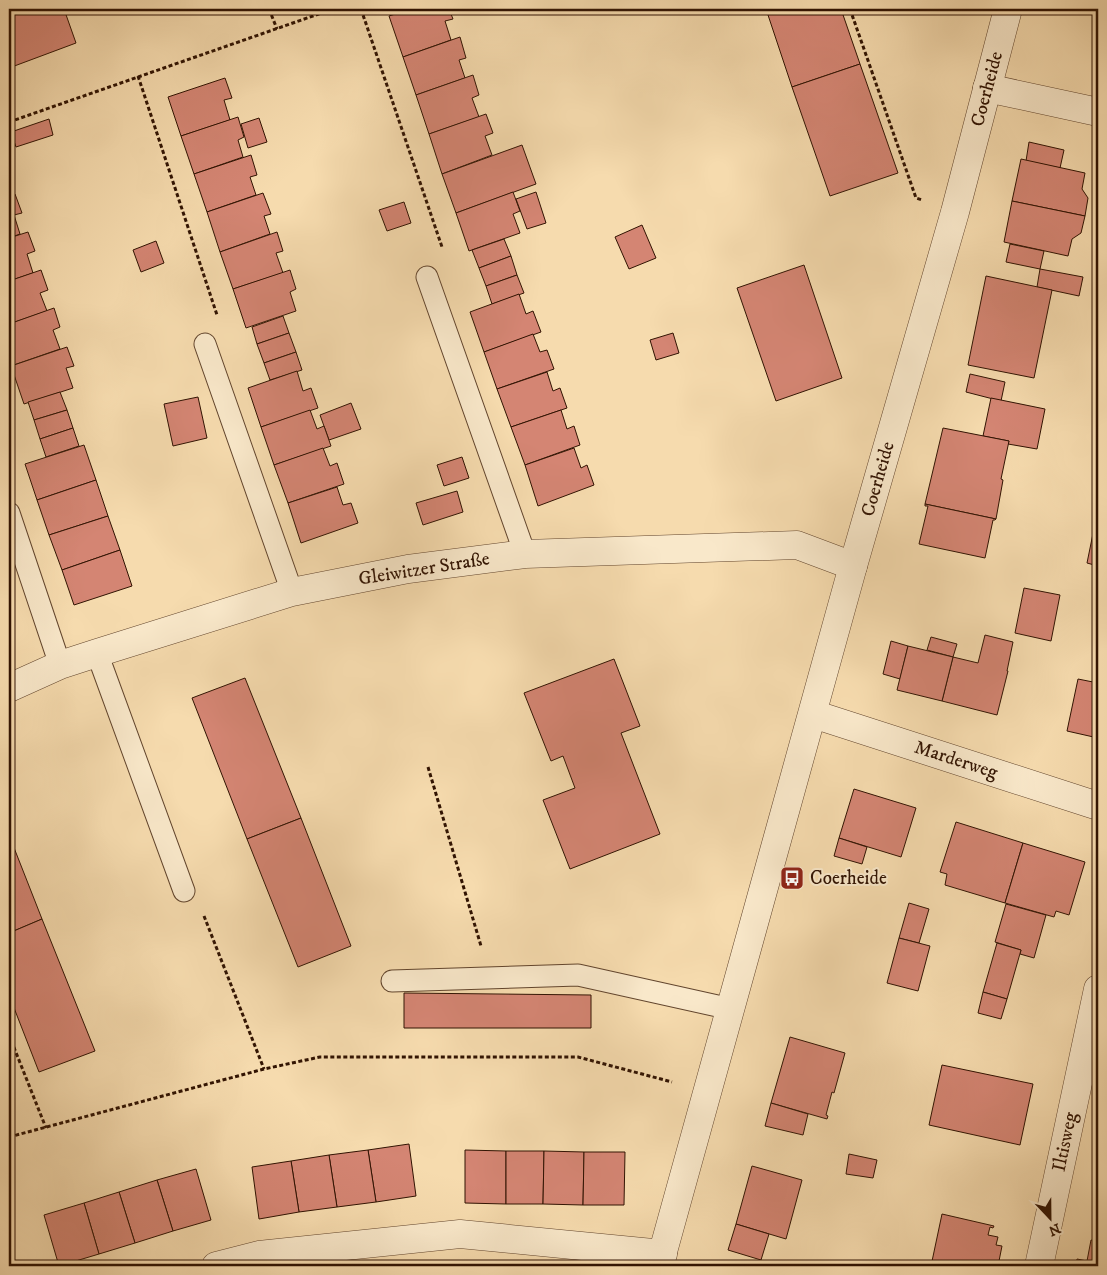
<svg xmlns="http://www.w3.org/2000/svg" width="1107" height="1275" viewBox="0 0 1107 1275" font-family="'IM FELL DW Pica',serif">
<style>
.building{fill:#d48573;stroke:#311302}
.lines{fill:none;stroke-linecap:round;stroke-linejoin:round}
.service-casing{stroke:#62452d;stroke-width:23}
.minor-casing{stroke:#62452d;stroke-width:29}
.path{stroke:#311302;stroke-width:3;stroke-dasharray:4 2.5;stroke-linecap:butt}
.service{stroke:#f9e8ca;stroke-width:21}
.minor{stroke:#f9e8ca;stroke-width:28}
.labels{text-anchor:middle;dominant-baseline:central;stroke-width:4;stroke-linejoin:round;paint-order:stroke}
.street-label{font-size:19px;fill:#311302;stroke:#f9e8ca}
.poi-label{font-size:19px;fill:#311302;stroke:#f9e8ca;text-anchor:start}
</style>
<rect width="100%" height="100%" fill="#f6dbae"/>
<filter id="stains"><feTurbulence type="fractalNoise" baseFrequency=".004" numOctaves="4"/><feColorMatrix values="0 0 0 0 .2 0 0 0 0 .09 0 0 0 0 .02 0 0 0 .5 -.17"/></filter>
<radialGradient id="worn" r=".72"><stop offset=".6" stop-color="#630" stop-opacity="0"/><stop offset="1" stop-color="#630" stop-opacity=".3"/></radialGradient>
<g class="building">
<polygon points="9,9 64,9 76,43 9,68"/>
<polygon points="411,9 449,9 453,19 445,21 451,40 403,57 389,16"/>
<polygon points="766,9 841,9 860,64 792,87"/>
<polygon points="460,37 466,58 459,60 465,78 416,95 403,57"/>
<polygon points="860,64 898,173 830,196 792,87"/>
<polygon points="473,75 479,95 472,98 479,117 429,134 416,95"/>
<polygon points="225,78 232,98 224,100 230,120 181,136 168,97"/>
<polygon points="486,114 493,133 485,136 492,155 442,174 429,134"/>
<polygon points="238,117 244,137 238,140 243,157 194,174 181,136"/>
<polygon points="259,118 267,142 248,148 241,124"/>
<polygon points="49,119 53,135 16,147 11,132"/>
<polygon points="1029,142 1064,150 1060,168 1026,161"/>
<polygon points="522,145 536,184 456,213 442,174"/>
<polygon points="251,155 257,175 250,177 256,195 207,212 194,174"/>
<polygon points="1021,159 1085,173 1082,189 1088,198 1085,216 1012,201"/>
<polygon points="513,192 520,211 513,214 520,233 469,251 456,213"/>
<polygon points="536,192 546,223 527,229 516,199"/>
<polygon points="263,193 271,214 264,216 270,234 220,252 207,212"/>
<polygon points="15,194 22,213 14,215 20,234 9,238 9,196"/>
<polygon points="1012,201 1085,216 1081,233 1072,239 1068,256 1004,242"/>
<polygon points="404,202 411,223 387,231 379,210"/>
<polygon points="642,225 656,258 629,269 615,237"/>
<polygon points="28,232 35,251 27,254 33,273 9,281 9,238"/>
<polygon points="277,232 283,251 276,253 283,273 233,289 220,252"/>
<polygon points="504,239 511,256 479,268 472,250"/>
<polygon points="156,241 164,263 141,272 133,250"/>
<polygon points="1010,244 1044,251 1040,269 1006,262"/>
<polygon points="511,256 517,275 486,286 479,268"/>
<polygon points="804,265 842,378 776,401 737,288"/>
<polygon points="1040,269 1083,277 1079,296 1037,287"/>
<polygon points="41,270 48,290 40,293 47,311 9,324 9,281"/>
<polygon points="290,270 296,289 290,292 296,311 246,328 233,289"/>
<polygon points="517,275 524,293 492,304 486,286"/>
<polygon points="986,276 1052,290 1034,378 968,365"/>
<polygon points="519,294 526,314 533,311 541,332 484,352 470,312"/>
<polygon points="54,308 60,327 53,330 60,349 11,366 9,360 9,324"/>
<polygon points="283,316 289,333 257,344 252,327"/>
<polygon points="289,333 296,352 264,363 257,344"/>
<polygon points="673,333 679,353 656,360 650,340"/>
<polygon points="533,334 540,352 547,350 554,369 497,389 484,352"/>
<polygon points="67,347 74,366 66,368 73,388 24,404 11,366"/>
<polygon points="296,352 302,370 270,380 264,363"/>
<polygon points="297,371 303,391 311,388 318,408 261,427 248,388"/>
<polygon points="547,372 553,391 560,388 567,408 511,427 497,389"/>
<polygon points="970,374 1005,382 1001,401 966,392"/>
<polygon points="60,392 67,410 34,420 28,402"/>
<polygon points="198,397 207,438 173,446 164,404"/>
<polygon points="991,398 1045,409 1037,449 1008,444 1009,441 983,436"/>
<polygon points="351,403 361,429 329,440 320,415"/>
<polygon points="67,410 73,428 40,439 34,420"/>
<polygon points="310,410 317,429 324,426 331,446 274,465 261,427"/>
<polygon points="561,410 567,429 574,426 580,445 525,465 511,427"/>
<polygon points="73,428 79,446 46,457 40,439"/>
<polygon points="943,428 1009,441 1001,479 1003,480 996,519 925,504"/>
<polygon points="84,445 96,480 37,500 25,464"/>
<polygon points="323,448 330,466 337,463 344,484 288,503 274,465"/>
<polygon points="574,448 581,468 587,465 594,485 538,506 525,465"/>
<polygon points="462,457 469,478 444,486 437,465"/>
<polygon points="96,480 108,516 49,535 37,500"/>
<polygon points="337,487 343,505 351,503 358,523 301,543 288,503"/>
<polygon points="457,491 463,512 423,525 416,503"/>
<polygon points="925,504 996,519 995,520 993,520 985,558 919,544 928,506 925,506"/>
<polygon points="1098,509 1098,566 1087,563"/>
<polygon points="108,516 120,550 62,570 49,535"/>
<polygon points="120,550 132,586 74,605 62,570"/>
<polygon points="1024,588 1060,595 1051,641 1015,633"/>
<polygon points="985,635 1013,642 1007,671 1008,671 997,715 942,701 953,657 978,663"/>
<polygon points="931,637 957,644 953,657 927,650"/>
<polygon points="891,641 908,646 900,679 883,674"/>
<polygon points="908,646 953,657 942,701 897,690"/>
<polygon points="614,659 640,726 621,733 660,834 570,869 543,800 575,788 563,756 551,761 524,693"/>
<polygon points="245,678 301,818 247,839 192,698"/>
<polygon points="1078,679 1098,683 1098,738 1067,731"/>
<polygon points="854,789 916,808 901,857 839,838"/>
<polygon points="301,818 351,946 298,967 247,839"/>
<polygon points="956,822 1023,843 1005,903 945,885 947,874 940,872"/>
<polygon points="9,835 42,919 9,933"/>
<polygon points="839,838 867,847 862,864 834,856"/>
<polygon points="1023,843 1085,862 1069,915 1056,911 1054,917 1005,903"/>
<polygon points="909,903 929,909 919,943 899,938"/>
<polygon points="1006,904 1046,915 1034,958 1020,954 1021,950 995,942"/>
<polygon points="42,919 95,1051 39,1072 9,995 9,933"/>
<polygon points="899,938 930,946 918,991 887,983"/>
<polygon points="997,943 1021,950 1007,999 983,992"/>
<polygon points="983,992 1007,999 1001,1019 978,1013"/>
<polygon points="404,993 591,995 591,1028 404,1028"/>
<polygon points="790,1037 845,1053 834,1093 832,1092 826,1115 828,1116 827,1119 771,1103"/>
<polygon points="942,1065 1033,1084 1020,1145 929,1125"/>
<polygon points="771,1103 808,1114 803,1135 765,1126"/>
<polygon points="409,1144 416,1196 376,1202 368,1150"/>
<polygon points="368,1150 376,1202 337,1207 329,1155"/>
<polygon points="465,1150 506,1151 506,1204 465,1203"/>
<polygon points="506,1151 544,1151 543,1204 506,1204"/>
<polygon points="544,1151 584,1152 583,1205 543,1204"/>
<polygon points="584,1152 625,1152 624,1205 583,1205"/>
<polygon points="849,1154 877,1160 873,1178 846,1174"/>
<polygon points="329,1155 337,1207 299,1212 291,1161"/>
<polygon points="291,1161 299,1212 259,1219 252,1167"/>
<polygon points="752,1166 802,1180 786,1239 736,1224"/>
<polygon points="196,1169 211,1220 173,1231 157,1180"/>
<polygon points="157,1180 173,1231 135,1243 119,1192"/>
<polygon points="119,1192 135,1243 99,1254 84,1203"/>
<polygon points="84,1203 99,1254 59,1266 44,1215"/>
<polygon points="942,1214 994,1226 993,1228 990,1227 988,1235 998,1237 996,1245 1002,1246 998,1266 931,1266"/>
<polygon points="736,1224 769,1234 761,1260 728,1250"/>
<polygon points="1091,1240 1098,1241 1098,1266 1076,1266 1077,1259 1087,1261"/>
</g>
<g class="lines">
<g class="service-casing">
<g id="service">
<polyline points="427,277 525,554"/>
<polyline points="205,344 292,592"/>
<polyline points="9,513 60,665"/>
<polyline points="97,653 184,891"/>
<polyline points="392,981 578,975 731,1009"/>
</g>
</g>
<g class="minor-casing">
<g id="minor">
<polyline points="987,88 1098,112"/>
<polyline points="9,688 60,665 97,653 292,592 408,569 525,554 797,545 853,566"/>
<polyline points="813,714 1098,806"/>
<polyline points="216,1266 259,1255 460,1234 663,1254"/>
<polyline points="659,1266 853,566 955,212 1008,9"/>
<polyline points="1039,1266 1098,989"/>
</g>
</g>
<g class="path">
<polyline points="269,9 277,29"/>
<polyline points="361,9 442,247"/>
<polyline points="850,9 916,198 922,200"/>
<polyline points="138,76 217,315"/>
<polyline points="9,122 333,9"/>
<polyline points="428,767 481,946"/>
<polyline points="204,916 264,1069"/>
<polyline points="9,1035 46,1128"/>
<polyline points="9,1137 264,1069 320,1057 578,1057 672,1082"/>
</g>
<use href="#service" class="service"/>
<use href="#minor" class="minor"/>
</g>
<defs>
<g id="bus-square" transform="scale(1.25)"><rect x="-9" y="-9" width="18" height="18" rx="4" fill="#8f2418" stroke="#f9e8ca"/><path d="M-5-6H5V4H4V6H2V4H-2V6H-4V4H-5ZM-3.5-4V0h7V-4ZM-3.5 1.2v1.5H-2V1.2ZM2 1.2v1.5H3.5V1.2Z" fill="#fff"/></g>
</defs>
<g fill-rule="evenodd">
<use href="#bus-square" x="792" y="878"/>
</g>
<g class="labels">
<g class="street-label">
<text transform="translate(987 89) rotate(-75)">Coerheide</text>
<text transform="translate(878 479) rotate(-74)">Coerheide</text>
<text transform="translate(424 569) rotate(-9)">Gleiwitzer Straße</text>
<text transform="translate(956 760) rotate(18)">Marderweg</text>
<text transform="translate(1065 1142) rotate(-78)">Iltisweg</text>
</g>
<g class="poi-label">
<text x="810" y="878">Coerheide</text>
</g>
</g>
<rect width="1107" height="1275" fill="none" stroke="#f6dbae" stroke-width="30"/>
<rect x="10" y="10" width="1087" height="1255" fill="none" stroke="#311302" stroke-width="2.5"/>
<rect x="15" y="15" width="1077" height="1245" fill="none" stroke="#311302"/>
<g transform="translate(1050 1218) rotate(158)" stroke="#f9e8ca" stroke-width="4" paint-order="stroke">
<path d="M0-4L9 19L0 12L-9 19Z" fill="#311302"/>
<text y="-8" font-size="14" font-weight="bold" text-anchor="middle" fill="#311302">N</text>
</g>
<rect width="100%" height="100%" filter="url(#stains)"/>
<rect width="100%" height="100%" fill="url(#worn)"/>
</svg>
